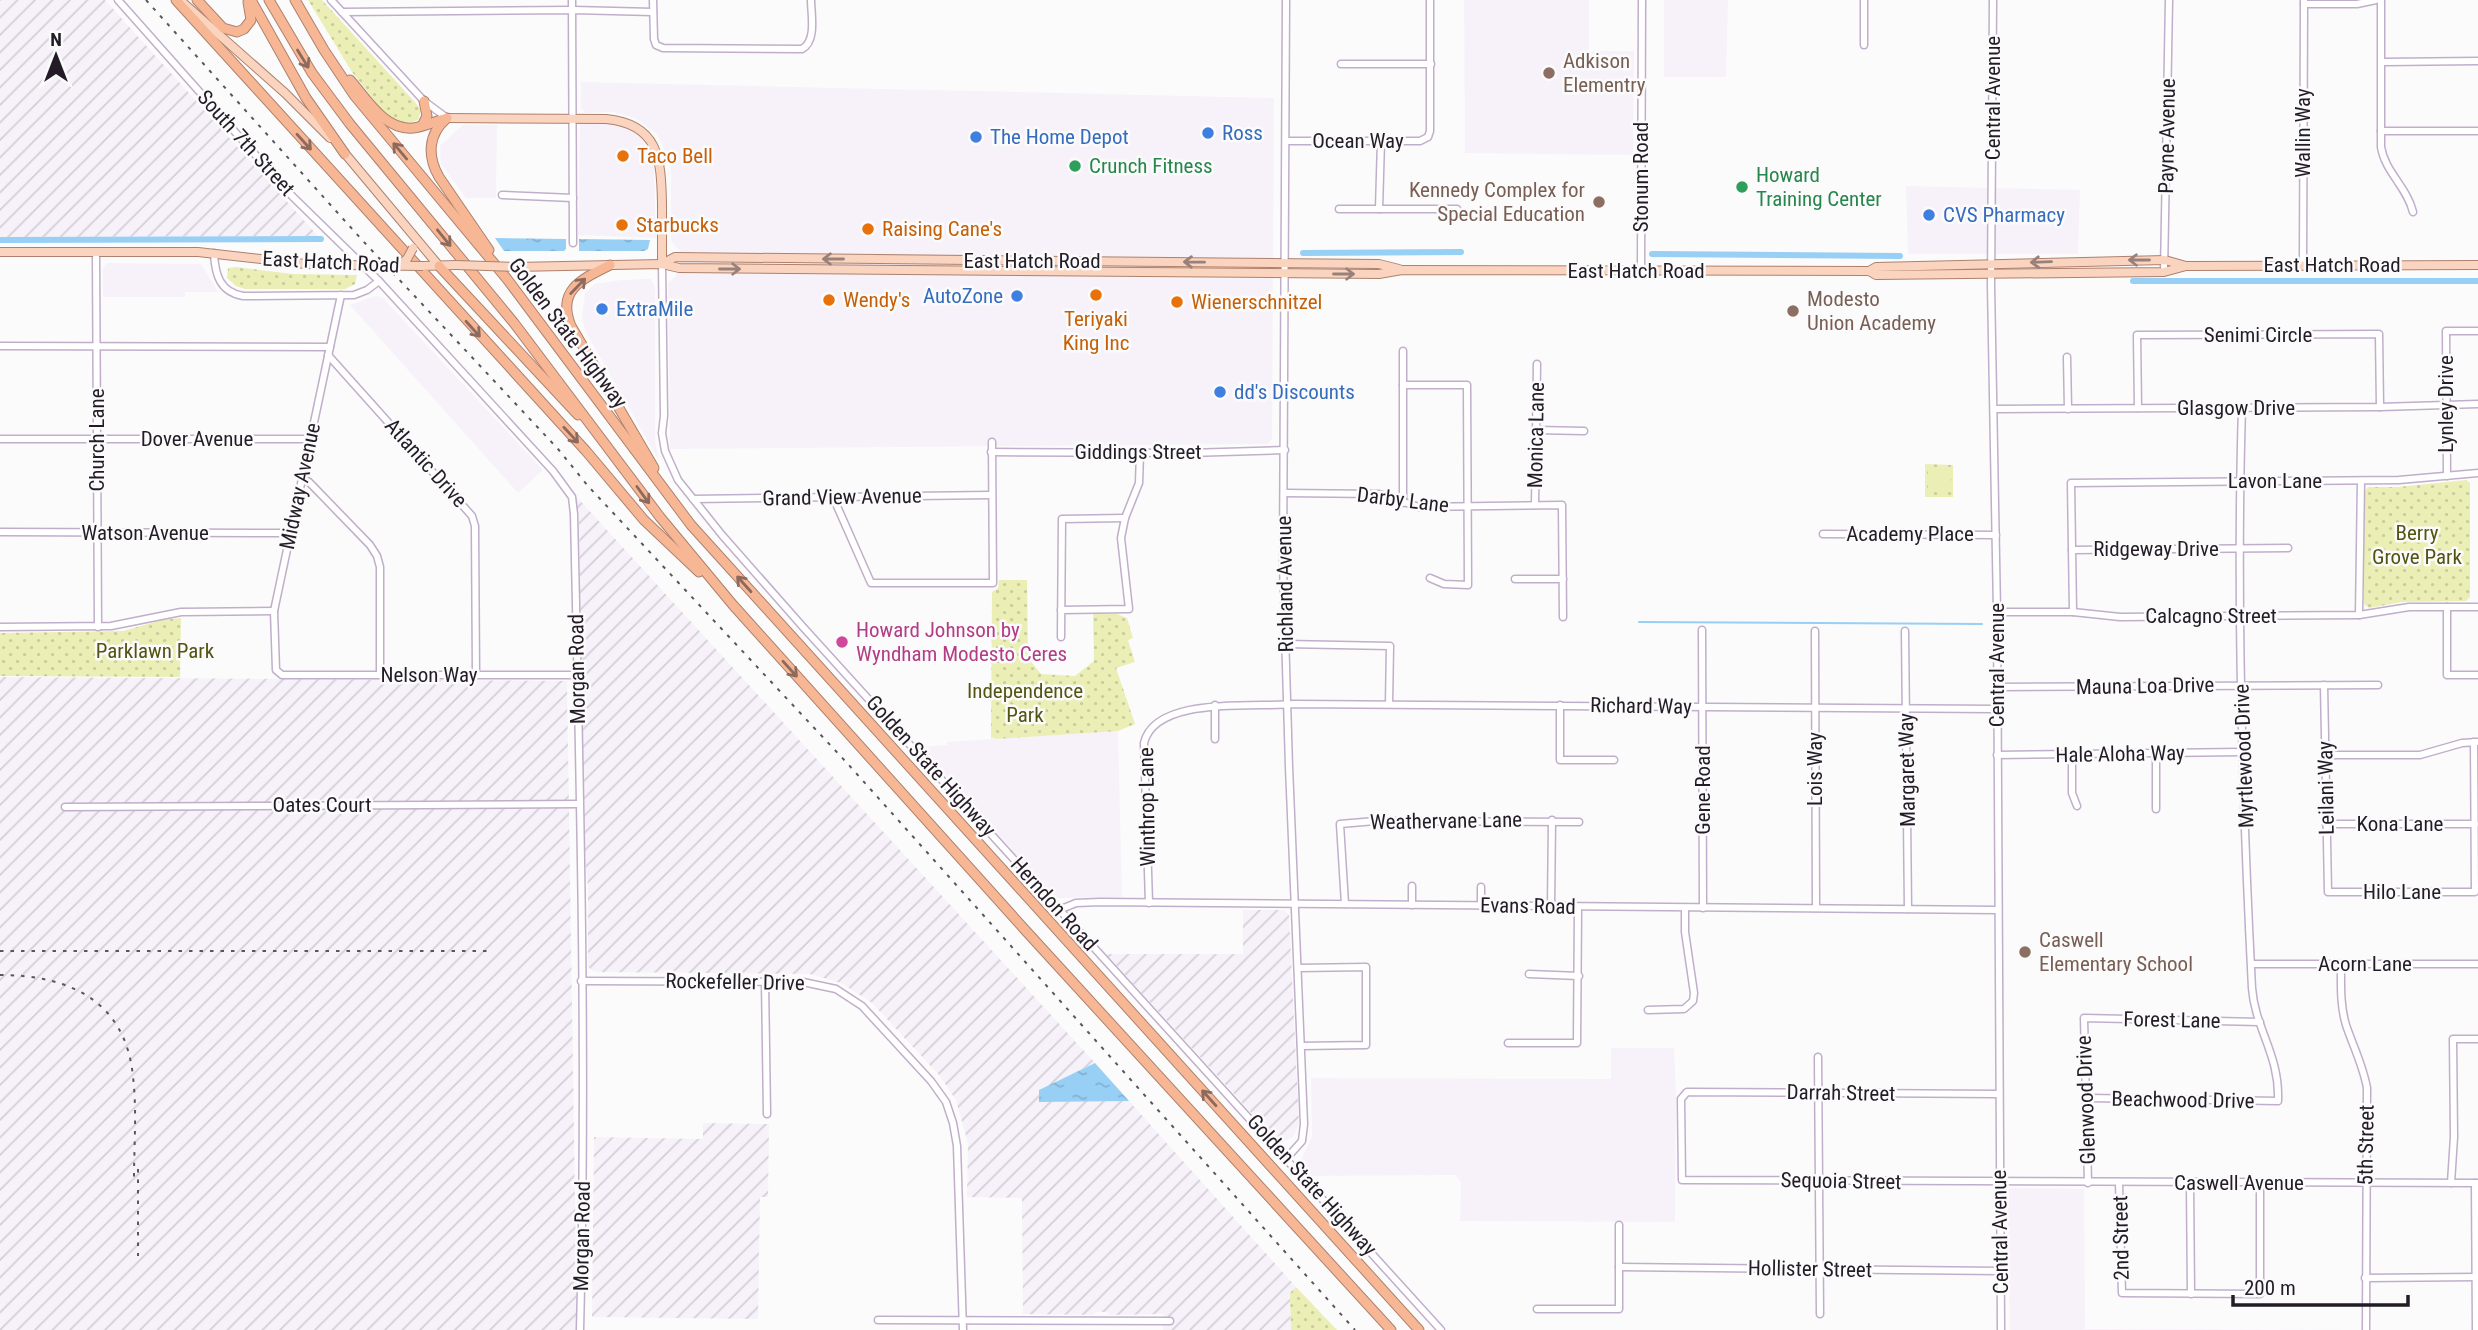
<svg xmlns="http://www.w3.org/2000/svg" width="2478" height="1330" viewBox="0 0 2478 1330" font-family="'Roboto Condensed',sans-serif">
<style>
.built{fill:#f7f2fa}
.industrial{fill:url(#industrial-furrows)}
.grass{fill:url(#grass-dots)}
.garden{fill:#ebefb5}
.water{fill:url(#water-ripples)}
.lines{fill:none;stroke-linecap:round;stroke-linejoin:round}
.stream{stroke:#98cff5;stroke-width:2}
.canal{stroke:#98cff5;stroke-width:6}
.minor-casing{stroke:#c1aecb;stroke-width:9}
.major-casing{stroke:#ad816e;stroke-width:10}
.highway-casing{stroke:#ad816e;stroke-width:11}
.minor{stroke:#fff;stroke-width:6}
.major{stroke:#fad4bf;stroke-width:8}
.highway{stroke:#f7b795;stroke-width:9}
.rail{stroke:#5b565e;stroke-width:2;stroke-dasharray:3.5 7;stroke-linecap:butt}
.major-bridge-casing{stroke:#ad816e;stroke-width:10;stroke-linecap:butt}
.major-bridge{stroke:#fad4bf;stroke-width:8}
.oneway{stroke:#8d6a5e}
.oneway2{stroke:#99817b}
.education-dot{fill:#8d6e63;stroke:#fbfbfb;stroke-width:2.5}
.shop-dot{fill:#3f7fe0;stroke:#fbfbfb;stroke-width:2.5}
.food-dot{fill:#e8710a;stroke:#fbfbfb;stroke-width:2.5}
.leisure-dot{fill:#2e9e5b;stroke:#fbfbfb;stroke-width:2.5}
.hotel-dot{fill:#d1479c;stroke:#fbfbfb;stroke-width:2.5}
.labels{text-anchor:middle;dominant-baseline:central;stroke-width:5;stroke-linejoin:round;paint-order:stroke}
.education-label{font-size:21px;fill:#785e54;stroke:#fbfbfb;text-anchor:start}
.street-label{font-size:21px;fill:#231c27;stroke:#fbfbfb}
.shop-label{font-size:21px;fill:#366cbe;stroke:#fbfbfb;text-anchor:start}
.food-label{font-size:21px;fill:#c56008;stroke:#fbfbfb;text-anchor:start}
.leisure-label{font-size:21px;fill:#27864d;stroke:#fbfbfb;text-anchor:start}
.park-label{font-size:21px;fill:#535411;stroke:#fbfbfb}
.hotel-label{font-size:21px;fill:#b23c85;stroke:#fbfbfb;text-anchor:start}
</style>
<defs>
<pattern id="industrial-furrows" width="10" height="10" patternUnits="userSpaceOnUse" patternTransform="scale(1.75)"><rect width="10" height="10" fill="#f7f2fa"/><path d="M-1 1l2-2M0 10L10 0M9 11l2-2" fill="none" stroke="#d3cfd6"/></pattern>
<pattern id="grass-dots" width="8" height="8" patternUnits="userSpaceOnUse" patternTransform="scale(1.75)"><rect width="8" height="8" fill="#ebefb5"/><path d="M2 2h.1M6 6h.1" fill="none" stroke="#c9cc9c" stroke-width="1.8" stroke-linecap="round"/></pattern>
<pattern id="water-ripples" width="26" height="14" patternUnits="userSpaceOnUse" patternTransform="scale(1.75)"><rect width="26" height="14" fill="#98cff5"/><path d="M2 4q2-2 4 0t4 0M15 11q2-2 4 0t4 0" fill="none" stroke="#83b1d2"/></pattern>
</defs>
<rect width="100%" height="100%" fill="#fbfbfb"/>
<g class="built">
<polygon points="1464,0 1589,0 1589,51 1634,51 1633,155 1465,153"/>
<polygon points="1664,0 1728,0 1726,77 1664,77"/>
<polygon points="581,82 1274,98 1272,439 1267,444 670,449 668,283 676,276 680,251 671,241 671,172 668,158 657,134 635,118 613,112 585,113 581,108"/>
<polygon points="580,122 617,123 641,136 654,165 656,238 578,235"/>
<polygon points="463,125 497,125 496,198 466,198 441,164 440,146"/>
<polygon points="1906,186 2080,190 2078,254 1908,254"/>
<polygon points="107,263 201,264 218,292 185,292 185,297 103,297 103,268"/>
<polygon points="646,279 650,279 655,286 655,441 659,461 586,332 582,319 585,293 595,284 621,280"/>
<polygon points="375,296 382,297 543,470 518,493 350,305"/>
<polygon points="1118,731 1122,897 1055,898 920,747 947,745 947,742 991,739 991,737 996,739"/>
<polygon points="1611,1048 1674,1048 1676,1090 1675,1222 1460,1221 1461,1182 1455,1175 1307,1176 1298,1165 1312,1137 1311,1078 1611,1079"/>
<polygon points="2010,1188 2084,1189 2085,1329 2359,1330 2010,1330 2007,1192"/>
</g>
<g class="industrial">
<polygon points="0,0 105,0 318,236 0,237"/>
<polygon points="574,494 1095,1063 1039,1090 1039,1101 1129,1101 1296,1287 1290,1293 1291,1330 1163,1330 1163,1314 1109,1315 1107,1312 1096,1312 1093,1315 1023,1314 1022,1198 967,1197 968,1144 956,1100 940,1076 871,1002 841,983 810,974 595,972 590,969 588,965 588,888 584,846 582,683 584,680 584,669 581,667 579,518"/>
<polygon points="0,677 567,681 577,1330 0,1330"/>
<polygon points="1243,910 1284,910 1289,915 1299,1124 1293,1137 1282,1142 1278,1142 1106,954 1243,954"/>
<polygon points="703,1123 769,1124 768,1197 760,1197 758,1319 592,1317 594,1137 703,1139"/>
</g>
<g class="grass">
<polygon points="308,0 322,0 414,101 421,110 418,120 407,124 398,122 382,110 352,72"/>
<polygon points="236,267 293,274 357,275 355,284 345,289 245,289 236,286 227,278 228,268"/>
<polygon points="1925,464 1953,465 1953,497 1925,497"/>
<polygon points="2466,480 2470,483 2470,597 2466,601 2402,602 2369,608 2364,604 2364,492 2368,487 2398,487"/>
<polygon points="999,580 1027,580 1028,658 1041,674 1075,676 1094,661 1093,614 1117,614 1127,618 1133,638 1128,640 1135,662 1116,668 1135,724 1118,731 996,739 991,737 992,592 998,588"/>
<polygon points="181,618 180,677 0,676 0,633 123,631 162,620"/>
<polygon points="1296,1287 1337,1330 1291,1330 1290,1293"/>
</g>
<g class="garden">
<polygon points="1941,470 1951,470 1950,491 1941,491"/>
<polygon points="1928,471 1938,471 1938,492 1928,491"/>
</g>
<g class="water">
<polygon points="495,238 566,239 566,249 564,251 504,251"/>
<polygon points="579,239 650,240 648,249 644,251 579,251"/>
<polygon points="1095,1063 1129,1101 1039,1102 1039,1090"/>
</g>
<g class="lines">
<polyline class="stream" points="1639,622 1982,624"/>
<g class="canal">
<polyline points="0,240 321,239"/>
<polyline points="1303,253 1461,252"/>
<polyline points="1652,254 1900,256"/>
<polyline points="2133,281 2478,281"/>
</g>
<g class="minor-casing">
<g id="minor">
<path d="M 118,0 L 292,196 L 379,281 L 553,471 L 572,497 L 574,514 C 580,786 587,1058 580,1330"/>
<polyline points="331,0 424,101 447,118"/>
<polyline points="572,0 573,243"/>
<path d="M 653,0 L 654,39 L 656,45 L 663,48 L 802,49 C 817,41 811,14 811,0"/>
<polyline points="1864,0 1864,45"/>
<polyline points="1993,0 1991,285 1997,612 2001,1330"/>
<path d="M 2381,0 L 2381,147 C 2385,172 2407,187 2413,212"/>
<polyline points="2304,4 2357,4 2376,0"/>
<polyline points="342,12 573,10 653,12"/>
<polyline points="2383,62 2478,61"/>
<polyline points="1341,64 1431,64"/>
<polyline points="2381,131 2478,131"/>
<polyline points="1287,141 1420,141 1428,137 1430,131 1430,0"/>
<polyline points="502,195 573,198"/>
<polyline points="1339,209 1457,209"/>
<polyline points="1379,209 1381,141"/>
<polyline points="96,253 98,627"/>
<path d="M 214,253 C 215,275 220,292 243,296 L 354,295 L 367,290 L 379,281"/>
<polyline points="662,264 664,416 662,433 665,451 678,480 722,535 803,627 1441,1330"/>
<polyline points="2303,266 2304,0"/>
<polyline points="1641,271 1642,0"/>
<polyline points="2164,272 2169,0"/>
<polyline points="341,295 274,611 276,670 282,675 576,675"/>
<polyline points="0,346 330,347"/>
<polyline points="1403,351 1403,503"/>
<polyline points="328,355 472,516 475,526 476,675"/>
<polyline points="2067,357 2068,409"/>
<polyline points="1403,385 1467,385 1468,585 1444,584 1430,578"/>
<polyline points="2138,408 2137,335 2379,334 2380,407"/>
<polyline points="1995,409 2380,407 2478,404"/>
<polyline points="1536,430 1584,431"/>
<polyline points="0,439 310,439"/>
<polyline points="991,452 1189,453 1285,450"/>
<polyline points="2447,476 2446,331 2478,331"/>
<polyline points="302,478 309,482 370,545 377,556 380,567 380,675"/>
<polyline points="1285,493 1379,494 1419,507 1562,505 1563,617"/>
<polyline points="833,497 871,583 993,583 992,442"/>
<polyline points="693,499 991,495"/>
<polyline points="1535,505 1537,364"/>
<polyline points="0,532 290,533"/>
<polyline points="1823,534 1996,535"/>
<polyline points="2072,550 2288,548"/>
<polyline points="1515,579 1563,579"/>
<polyline points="2447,607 2447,675 2478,675"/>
<polyline points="1061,610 1129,609 1121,538 1125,518 1139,483 1140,453"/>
<polyline points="1997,612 2073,612 2120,617 2359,615 2409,607 2478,607"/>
<polyline points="2073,612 2071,483 2399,480 2478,473"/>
<polyline points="2359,615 2361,481"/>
<polyline points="0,627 111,626 181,612 274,611"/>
<polyline points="1702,630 1703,908"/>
<polyline points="1815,631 1816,908"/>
<polyline points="1905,631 1908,909"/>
<polyline points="1061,637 1062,519 1125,518"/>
<polyline points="1286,644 1390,646 1389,704"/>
<polyline points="2324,685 2328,892 2475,892 2474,742"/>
<polyline points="1996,687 2378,685"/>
<polyline points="1560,705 1560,760 1614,760"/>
<polyline points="1215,739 1215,705"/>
<polyline points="2072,754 2072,793 2077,806"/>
<polyline points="2156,754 2156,809"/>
<polyline points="1997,755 2243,752"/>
<polyline points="2325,755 2420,755 2462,743 2478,742"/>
<polyline points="65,807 579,804"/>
<polyline points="2326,824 2475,824"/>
<path d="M 1149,903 L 1144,743 C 1155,695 1257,708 1294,704 L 1996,709"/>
<polyline points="1345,904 1340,824 1375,821 1579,822"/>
<polyline points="1412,905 1412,886"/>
<polyline points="1481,906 1481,887"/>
<polyline points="1551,907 1552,820"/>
<polyline points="1059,910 1076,903 1100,902 1998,910"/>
<polyline points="2252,964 2478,964"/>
<path d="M 2341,964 C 2341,985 2340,1005 2346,1025 C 2353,1046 2363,1065 2367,1088 L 2366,1330"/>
<polyline points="1298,968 1366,967 1366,1045 1301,1046"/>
<polyline points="1529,974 1579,976"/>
<polyline points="581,981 803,982 836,989 862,1006 931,1081 946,1102 953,1123 957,1146 963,1330"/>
<polyline points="765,981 767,1114"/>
<polyline points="1648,1010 1684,1009 1693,1001 1694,993 1685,932 1685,908"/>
<polyline points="1508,1043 1577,1043 1578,907"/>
<polyline points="1818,1057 1820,1314"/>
<polyline points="1999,1094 1687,1092 1681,1099 1682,1180 2478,1183"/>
<path d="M 2088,1098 L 2278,1101 C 2280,1055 2255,1029 2252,988 C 2242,795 2236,601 2242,408"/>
<polyline points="1285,1160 1302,1141 1304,1124 1289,767 1283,565 1286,0"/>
<polyline points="2088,1183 2084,1018 2260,1022"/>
<polyline points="2119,1183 2122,1293 2260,1294 2260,1183"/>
<polyline points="2190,1183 2191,1294"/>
<polyline points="2451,1183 2454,1137 2453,1039 2478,1039"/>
<polyline points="2475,1183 2476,1330"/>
<polyline points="1619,1267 2001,1271"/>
<polyline points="2365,1278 2478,1277"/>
<polyline points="1537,1309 1619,1309 1619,1225"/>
<polyline points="878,1320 1170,1321"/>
</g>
</g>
<g class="major-casing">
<g id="major">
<polyline points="180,0 285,93 330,138"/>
<path d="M 447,118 L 606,119 C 659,124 661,159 662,203 C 662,223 662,243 662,264"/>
<polyline points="342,150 439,266"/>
<polyline points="0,252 198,252 306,264 341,265"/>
<polyline points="662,264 675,257 1379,264 1399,269"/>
<polyline points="423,266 456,265"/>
<polyline points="515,267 662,264 679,268 1379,274 1402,270 1869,271 1876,275 2164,272 2186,266 2478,265"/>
<polyline points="1869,271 1876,267 2165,260 2186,266"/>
</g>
</g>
<g class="highway-casing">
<g id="highway">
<polyline points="176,0 586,451 644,520 699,572"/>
<polyline points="197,0 223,28 237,32 244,29 251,20 248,2"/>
<polyline points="251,0 306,98 345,154"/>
<polyline points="269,0 312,73 350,124 514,323 660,517 733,605 1026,931 1391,1330"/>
<polyline points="295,0 324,50 354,95 507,279 691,525 1419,1330"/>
<path d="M 350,80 C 367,99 385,131 413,128 C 424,127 435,121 445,119"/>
<path d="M 447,118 C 428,134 427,156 439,177 L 489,250"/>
<polyline points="423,124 427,116 424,101"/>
<path d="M 610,265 C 582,279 556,290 571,326 L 654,468"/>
<polyline points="439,266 578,415"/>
</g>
</g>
<use href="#minor" class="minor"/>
<use href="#major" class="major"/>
<use href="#highway" class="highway"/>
<g class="rail">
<polyline points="146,0 363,241 558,449 588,486 847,763 1355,1330"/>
<polyline points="0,951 491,951"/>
<path d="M 0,975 C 69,975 126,1001 133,1077 C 137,1111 134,1146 134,1179"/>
<polyline points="138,1169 138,1256"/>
</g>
<g class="major-bridge-casing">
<g id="major-bridge">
<polyline points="341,265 423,266"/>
<polyline points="456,265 515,267"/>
<polyline points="397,266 407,259 413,248"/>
</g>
</g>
<use href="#major-bridge" class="major-bridge"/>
</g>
<defs><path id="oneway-shaft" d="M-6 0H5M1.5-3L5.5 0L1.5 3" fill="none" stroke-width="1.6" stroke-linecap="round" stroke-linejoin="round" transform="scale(1.75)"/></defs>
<g class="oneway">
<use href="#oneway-shaft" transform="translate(303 59) rotate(58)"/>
<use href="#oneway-shaft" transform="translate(304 142) rotate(48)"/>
<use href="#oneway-shaft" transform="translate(400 151) rotate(-130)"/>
<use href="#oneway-shaft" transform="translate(444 238) rotate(51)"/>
<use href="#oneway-shaft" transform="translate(578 286) rotate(-46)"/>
<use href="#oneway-shaft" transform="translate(473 329) rotate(48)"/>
<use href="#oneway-shaft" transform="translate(571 435) rotate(47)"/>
<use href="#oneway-shaft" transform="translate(643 495) rotate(54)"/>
<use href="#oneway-shaft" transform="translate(744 584) rotate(-132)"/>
<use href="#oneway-shaft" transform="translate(790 669) rotate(48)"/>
<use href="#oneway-shaft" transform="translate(1209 1098) rotate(-132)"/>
</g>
<g class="oneway2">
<use href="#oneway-shaft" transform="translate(833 259) rotate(-180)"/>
<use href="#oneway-shaft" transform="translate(2139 260) rotate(180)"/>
<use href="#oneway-shaft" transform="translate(1194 262) rotate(-179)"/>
<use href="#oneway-shaft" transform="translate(2041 262) rotate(178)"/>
<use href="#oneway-shaft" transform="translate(730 269)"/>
<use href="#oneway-shaft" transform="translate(1344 274)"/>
</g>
<g class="education-dot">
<circle cx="1549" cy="73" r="7"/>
<circle cx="1599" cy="202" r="7"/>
<circle cx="1793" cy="311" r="7"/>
<circle cx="2025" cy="952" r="7"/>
</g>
<g class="shop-dot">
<circle cx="1208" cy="133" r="7"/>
<circle cx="976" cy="137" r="7"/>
<circle cx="1929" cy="215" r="7"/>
<circle cx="1017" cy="296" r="7"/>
<circle cx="602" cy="309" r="7"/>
<circle cx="1220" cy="392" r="7"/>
</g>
<g class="food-dot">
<circle cx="623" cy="156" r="7"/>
<circle cx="622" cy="225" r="7"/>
<circle cx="868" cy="229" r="7"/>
<circle cx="1096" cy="295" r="7"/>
<circle cx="829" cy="300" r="7"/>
<circle cx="1177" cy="302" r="7"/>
</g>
<g class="leisure-dot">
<circle cx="1075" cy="166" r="7"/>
<circle cx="1742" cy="187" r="7"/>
</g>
<circle class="hotel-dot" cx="842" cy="642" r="7"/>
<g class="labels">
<g class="education-label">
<text x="1563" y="61">Adkison<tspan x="1563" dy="24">Elementry</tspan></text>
<text x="1585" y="190" text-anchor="end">Kennedy Complex for<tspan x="1585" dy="24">Special Education</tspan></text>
<text x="1807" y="299">Modesto<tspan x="1807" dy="24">Union Academy</tspan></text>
<text x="2039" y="940">Caswell<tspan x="2039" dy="24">Elementary School</tspan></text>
</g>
<g class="street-label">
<text transform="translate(1993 98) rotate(-90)">Central Avenue</text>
<text transform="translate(2303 133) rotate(-90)">Wallin Way</text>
<text transform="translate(2167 136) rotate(-89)">Payne Avenue</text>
<text x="1358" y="141">Ocean Way</text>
<text transform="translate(246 143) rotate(48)">South 7th Street</text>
<text transform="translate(1641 177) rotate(-90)">Stonum Road</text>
<text x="1032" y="261">East Hatch Road</text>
<text transform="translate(331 262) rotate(3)">East Hatch Road</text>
<text x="2332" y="265">East Hatch Road</text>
<text x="1636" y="271">East Hatch Road</text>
<text transform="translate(568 333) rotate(53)">Golden State Highway</text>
<text x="2258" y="335">Senimi Circle</text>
<text transform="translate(2446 404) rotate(-90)">Lynley Drive</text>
<text x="2236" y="408">Glasgow Drive</text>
<text transform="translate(1536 435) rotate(-89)">Monica Lane</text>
<text x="197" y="439">Dover Avenue</text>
<text transform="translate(97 440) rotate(-90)">Church Lane</text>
<text x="1138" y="452">Giddings Street</text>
<text transform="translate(426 463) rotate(48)">Atlantic Drive</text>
<text x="2275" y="481">Lavon Lane</text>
<text transform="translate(300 486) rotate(-78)">Midway Avenue</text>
<text transform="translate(842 497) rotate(-1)">Grand View Avenue</text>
<text transform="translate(1403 500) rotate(7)">Darby Lane</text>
<text x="145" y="533">Watson Avenue</text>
<text x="1910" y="534">Academy Place</text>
<text x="2156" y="549">Ridgeway Drive</text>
<text transform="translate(1285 584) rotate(-91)">Richland Avenue</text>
<text x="2211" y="616">Calcagno Street</text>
<text transform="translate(1997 665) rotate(-90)">Central Avenue</text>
<text transform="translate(577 669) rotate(-91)">Morgan Road</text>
<text x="429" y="675">Nelson Way</text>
<text transform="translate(2145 686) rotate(-1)">Mauna Loa Drive</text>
<text transform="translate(1641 706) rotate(1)">Richard Way</text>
<text transform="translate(2120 754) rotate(-1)">Hale Aloha Way</text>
<text transform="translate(2244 756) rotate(-92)">Myrtlewood Drive</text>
<text transform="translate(931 766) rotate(48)">Golden State Highway</text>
<text transform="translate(1815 769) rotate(-90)">Lois Way</text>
<text transform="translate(1907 770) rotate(-91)">Margaret Way</text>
<text transform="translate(2326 788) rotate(-91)">Leilani Way</text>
<text transform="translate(1703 790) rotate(-90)">Gene Road</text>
<text x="322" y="805">Oates Court</text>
<text transform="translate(1147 807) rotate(-91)">Winthrop Lane</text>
<text transform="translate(1446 821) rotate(-1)">Weathervane Lane</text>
<text x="2400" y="824">Kona Lane</text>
<text x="2402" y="892">Hilo Lane</text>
<text transform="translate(1054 904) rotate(48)">Herndon Road</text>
<text transform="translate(1528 906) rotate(1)">Evans Road</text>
<text x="2365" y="964">Acorn Lane</text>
<text transform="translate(735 982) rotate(1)">Rockefeller Drive</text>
<text transform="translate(2172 1020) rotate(1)">Forest Lane</text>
<text transform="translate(1841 1093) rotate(1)">Darrah Street</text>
<text transform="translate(2086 1100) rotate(-92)">Glenwood Drive</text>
<text transform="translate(2183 1100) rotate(1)">Beachwood Drive</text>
<text transform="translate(2366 1145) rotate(-89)">5th Street</text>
<text transform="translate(1841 1181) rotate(1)">Sequoia Street</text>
<text x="2239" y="1183">Caswell Avenue</text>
<text transform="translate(1312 1185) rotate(48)">Golden State Highway</text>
<text transform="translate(2000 1232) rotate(-91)">Central Avenue</text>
<text transform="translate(582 1236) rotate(-89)">Morgan Road</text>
<text transform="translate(2121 1238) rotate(-91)">2nd Street</text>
<text transform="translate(1810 1269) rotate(1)">Hollister Street</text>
</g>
<g class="shop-label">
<text x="1222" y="133">Ross</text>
<text x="990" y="137">The Home Depot</text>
<text x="1943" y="215">CVS Pharmacy</text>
<text x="1003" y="296" text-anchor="end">AutoZone</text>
<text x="616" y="309">ExtraMile</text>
<text x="1234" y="392">dd's Discounts</text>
</g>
<g class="food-label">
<text x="637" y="156">Taco Bell</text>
<text x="636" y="225">Starbucks</text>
<text x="882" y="229">Raising Cane's</text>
<text x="843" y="300">Wendy's</text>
<text x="1191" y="302">Wienerschnitzel</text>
<text x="1096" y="319" text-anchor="middle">Teriyaki<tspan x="1096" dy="24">King Inc</tspan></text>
</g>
<g class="leisure-label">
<text x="1089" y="166">Crunch Fitness</text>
<text x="1756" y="175">Howard<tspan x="1756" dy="24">Training Center</tspan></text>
</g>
<g class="park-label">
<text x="2417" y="533">Berry<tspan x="2417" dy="24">Grove Park</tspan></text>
<text x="155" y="651">Parklawn Park</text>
<text x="1025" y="691">Independence<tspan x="1025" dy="24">Park</tspan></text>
</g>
<g class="hotel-label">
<text x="856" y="630">Howard Johnson by<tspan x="856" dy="24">Wyndham Modesto Ceres</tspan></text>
</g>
</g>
<g transform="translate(56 56)" stroke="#fbfbfb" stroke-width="5" paint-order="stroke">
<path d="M0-5L12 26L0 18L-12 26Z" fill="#231c27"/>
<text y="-10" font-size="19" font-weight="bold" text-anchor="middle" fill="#231c27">N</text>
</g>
<path d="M2233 1295v10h175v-10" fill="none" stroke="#231c27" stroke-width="3.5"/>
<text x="2244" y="1295" font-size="21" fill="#231c27" stroke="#fbfbfb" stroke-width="5" paint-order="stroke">200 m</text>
</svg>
